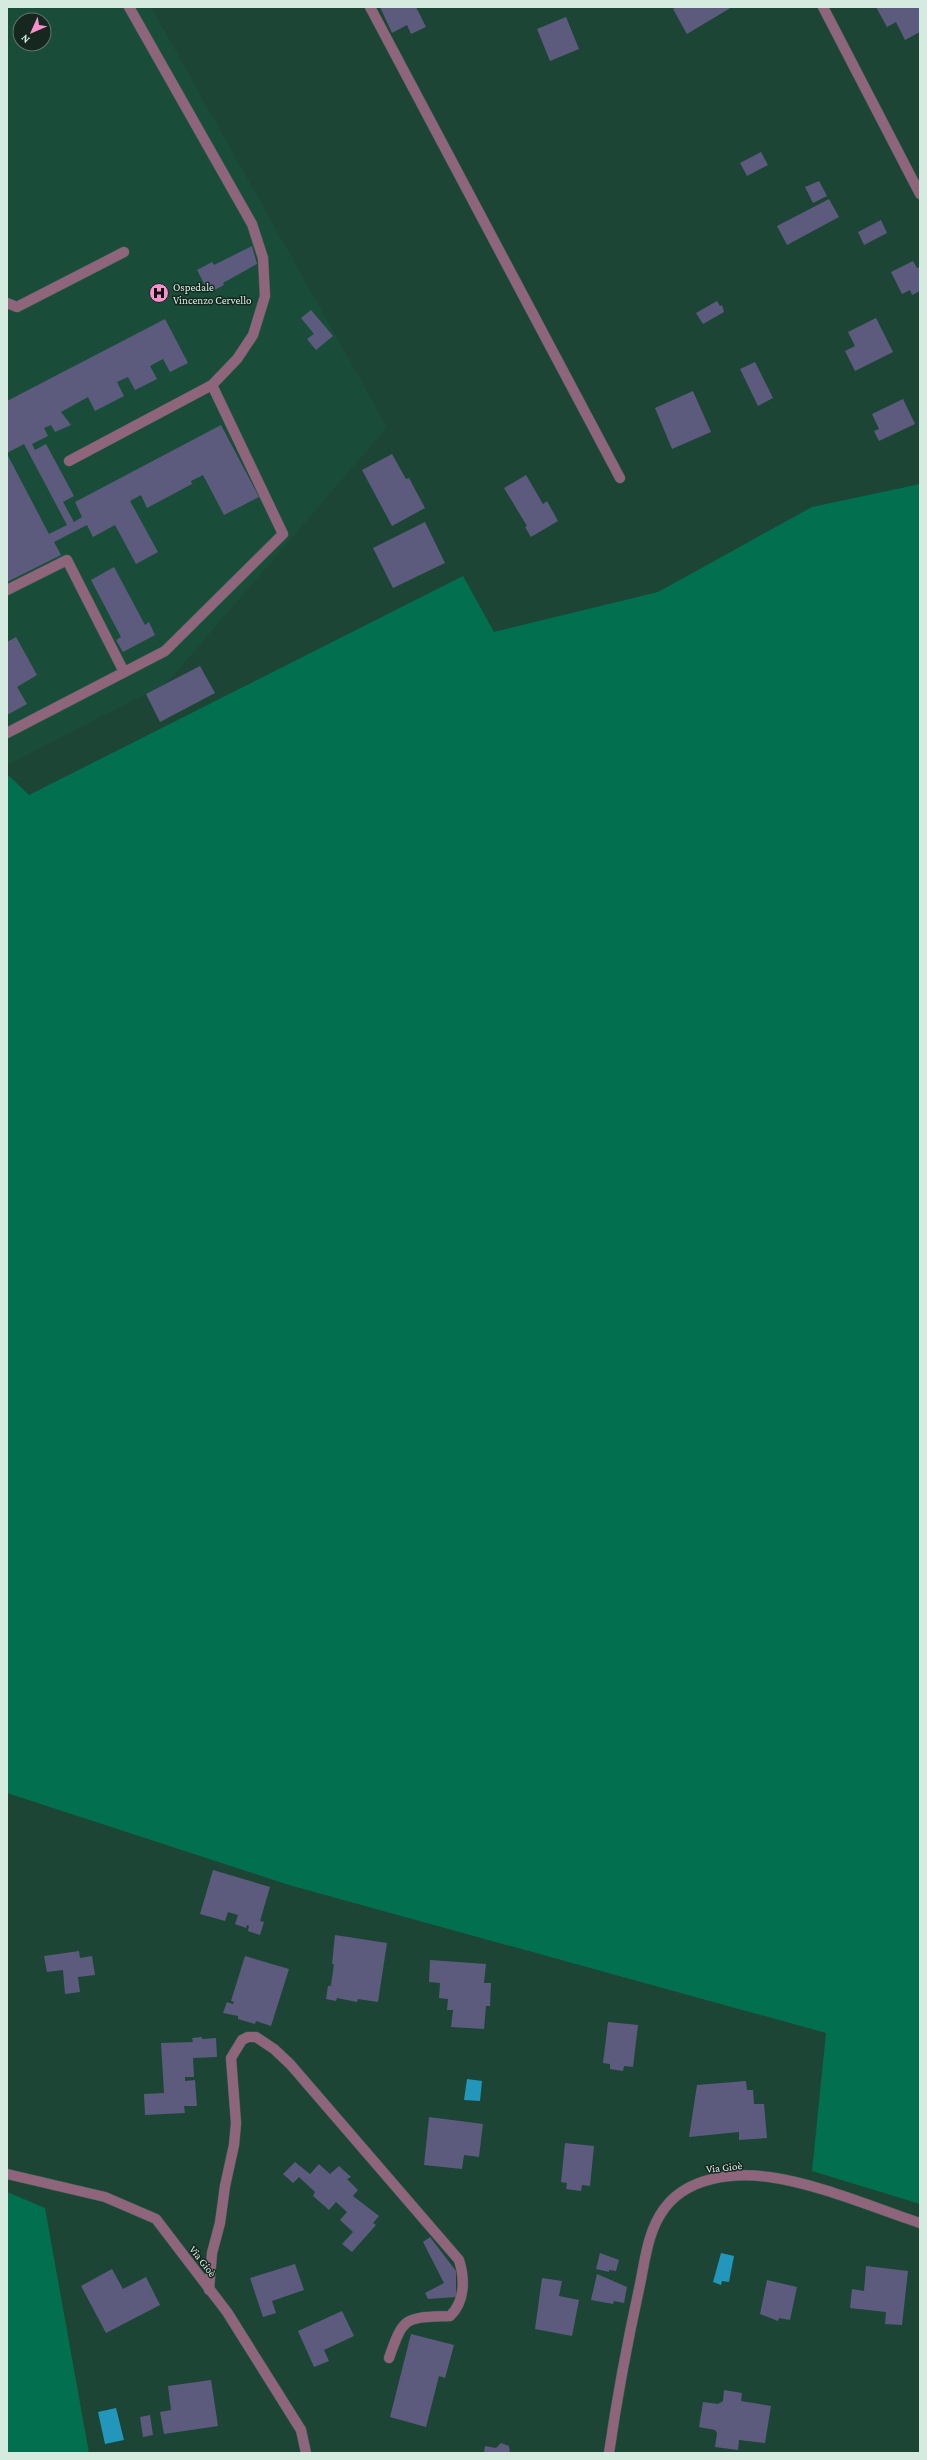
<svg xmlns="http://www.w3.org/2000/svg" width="927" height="2460" viewBox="0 0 927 2460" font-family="'Crimson Pro',serif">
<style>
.built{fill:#1a4d39;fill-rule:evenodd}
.green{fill:#026f4f}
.water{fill:#2296bb}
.building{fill:#5c5b7d}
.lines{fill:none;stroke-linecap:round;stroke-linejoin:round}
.minor-casing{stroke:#3e6354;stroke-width:11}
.minor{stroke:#8f657c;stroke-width:10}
.labels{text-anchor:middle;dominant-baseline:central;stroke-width:3;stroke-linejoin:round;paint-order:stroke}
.poi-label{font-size:11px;fill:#d5ebe0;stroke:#162720;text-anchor:start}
.street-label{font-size:11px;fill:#d5ebe0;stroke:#162720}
</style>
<rect width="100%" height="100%" fill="#1d4535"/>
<path class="built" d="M 7,7 L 151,7 L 387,427 L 167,683 L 7,765 ZM 20,20 L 44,20 L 44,44 L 20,44 Z"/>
<g class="green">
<polygon points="920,484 920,2204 812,2171 826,2033 289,1885 7,1793 7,774 29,795 463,576 494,632 658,592 812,507"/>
<polygon points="7,2192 45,2208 89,2453 7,2453"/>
</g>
<g class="water">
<polygon points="467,2079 482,2081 480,2101 464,2100"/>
<polygon points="721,2253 734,2256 729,2282 722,2281 721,2285 713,2282"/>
<polygon points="116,2408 124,2440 105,2444 98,2412"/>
</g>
<g class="building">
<polygon points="380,7 416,7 426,27 411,34 407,25 392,33"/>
<polygon points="677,7 732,7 687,34 673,9"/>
<polygon points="876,7 920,7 920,32 905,40 896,22 887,27"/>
<polygon points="566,17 579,49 550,61 537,29"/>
<polygon points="761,152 768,165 747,176 740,163"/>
<polygon points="819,181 827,196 813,203 805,187"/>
<polygon points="829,199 839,217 787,245 777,226"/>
<polygon points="881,220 887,233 864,245 858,232"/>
<polygon points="252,246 257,264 223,283 224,285 209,293 197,270 212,262 214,265"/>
<polygon points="913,261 917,268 920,267 920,291 912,295 910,290 902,294 891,272"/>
<polygon points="717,301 720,306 722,305 724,312 703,324 696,313"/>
<polygon points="311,310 333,336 316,350 307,339 314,334 301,318"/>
<polygon points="876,318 893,352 855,371 845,351 855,346 848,332"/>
<polygon points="165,319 188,363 170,372 163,359 150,366 157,379 135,390 128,377 117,382 124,396 95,411 88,397 61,412 71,425 55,432 51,425 44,428 48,436 32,444 35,450 46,444 74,496 63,502 74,522 82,517 75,502 221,425 259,497 224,515 203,475 191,481 192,484 147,508 141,495 130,501 158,552 136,564 115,525 93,537 87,525 54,542 61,555 7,582 7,454 49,534 67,525 24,444 7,453 7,401"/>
<polygon points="755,362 773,398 758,406 740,369"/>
<polygon points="693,391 711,432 672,449 655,408"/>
<polygon points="903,399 915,424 879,441 874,431 879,429 872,414"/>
<polygon points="392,454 406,479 409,478 425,508 392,526 362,470"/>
<polygon points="526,475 543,504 547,501 558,521 531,537 525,527 527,526 504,488"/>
<polygon points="425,522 445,563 393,588 373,548"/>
<polygon points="114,567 145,625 149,622 155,635 123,652 116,640 121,637 91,580"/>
<polygon points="16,637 37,675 17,687 27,704 7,715 7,642"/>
<polygon points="200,666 215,693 160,722 146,694"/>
<polygon points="213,1870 270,1887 260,1921 264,1922 260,1935 248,1931 249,1926 247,1925 246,1928 235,1924 238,1915 228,1912 225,1921 200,1914"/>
<polygon points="335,1935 387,1943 378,2002 358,1999 357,2002 337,1998 336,2001 326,1999 328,1986 333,1985 331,1985 334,1964 332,1964"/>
<polygon points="79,1951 80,1958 92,1956 95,1975 78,1977 80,1992 65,1994 63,1970 47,1972 44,1956"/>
<polygon points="245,1956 289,1969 271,2026 256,2021 255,2024 238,2019 238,2016 223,2013 227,2002 233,2004 234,2002 231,2001"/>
<polygon points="430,1960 486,1964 484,1983 491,1983 490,2006 486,2006 484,2029 451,2027 453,2010 447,2010 448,1999 439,1998 440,1983 429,1982"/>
<polygon points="608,2022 638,2025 633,2067 624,2066 623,2071 610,2069 610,2064 603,2063"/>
<polygon points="202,2037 202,2039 216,2038 217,2057 193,2058 194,2077 185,2077 185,2081 195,2080 197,2106 184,2106 185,2113 145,2115 144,2094 164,2093 161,2043 193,2042 192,2038"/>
<polygon points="746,2081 747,2090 753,2090 754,2104 764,2104 767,2138 739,2140 739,2132 689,2137 697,2085"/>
<polygon points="429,2117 483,2124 479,2157 464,2155 462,2169 424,2165"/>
<polygon points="565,2143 594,2146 590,2186 582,2185 581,2191 566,2189 567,2183 561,2182"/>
<polygon points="295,2162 310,2174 319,2164 330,2174 339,2166 351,2177 347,2179 358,2190 353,2196 379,2216 373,2223 376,2225 352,2252 342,2244 353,2232 340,2220 347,2212 336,2202 329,2210 313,2196 315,2192 299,2177 293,2183 283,2174"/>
<polygon points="430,2237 456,2271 456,2297 428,2299 425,2293 444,2283 423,2242"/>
<polygon points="600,2253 619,2260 616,2271 609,2270 609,2272 596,2269"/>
<polygon points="295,2264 304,2290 272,2301 276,2313 263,2317 250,2278"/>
<polygon points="866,2266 908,2271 902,2325 885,2324 886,2312 850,2308 852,2289 864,2291"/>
<polygon points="112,2269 123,2289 146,2277 160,2305 106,2333 81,2286"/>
<polygon points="597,2274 627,2287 624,2303 614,2301 613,2304 591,2300"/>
<polygon points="542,2278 562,2281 559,2296 579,2300 572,2336 535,2329"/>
<polygon points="767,2280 797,2287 790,2320 779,2318 778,2321 760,2314"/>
<polygon points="342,2311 354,2336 324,2350 329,2361 314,2367 298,2331"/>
<polygon points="411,2334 454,2345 445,2378 439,2376 426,2427 390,2417"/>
<polygon points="211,2380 218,2426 164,2434 160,2412 171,2410 168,2386"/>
<polygon points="724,2390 742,2393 741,2401 771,2406 765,2443 739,2440 738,2450 715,2447 717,2433 715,2430 699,2427 703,2402 718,2404 723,2401"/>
<polygon points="150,2415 153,2435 143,2437 140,2417"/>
<polygon points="501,2443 509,2446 510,2453 484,2453 485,2446 496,2448"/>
</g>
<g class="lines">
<g class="minor-casing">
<g id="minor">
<polyline points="370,7 620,478"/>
<polyline points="823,7 920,194"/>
<polyline points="7,303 17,307 124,252"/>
<polyline points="69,461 212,385 237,359 253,335 265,296 263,258 252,224 129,7"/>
<polyline points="7,590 67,560 124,672"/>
<polyline points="7,733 165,651 283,534 212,385"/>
<polyline points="7,2174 105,2197 156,2219 227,2312 301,2430 306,2453"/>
<path d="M 209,2290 L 212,2253 L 220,2223 L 225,2186 L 234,2145 L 236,2123 L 231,2058 L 242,2040 L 248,2037 L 256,2037 L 274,2049 L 290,2064 L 459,2260 C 465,2279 465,2302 450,2316 C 405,2318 404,2315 389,2358"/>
<path d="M 609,2453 C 617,2398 627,2344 639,2289 C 645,2262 647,2232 664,2209 C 687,2177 733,2172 769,2177 C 819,2184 872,2207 920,2223"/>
</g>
</g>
<use href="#minor" class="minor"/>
</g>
<defs>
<g id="hospital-disc" transform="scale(1)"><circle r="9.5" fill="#f890cc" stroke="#162720"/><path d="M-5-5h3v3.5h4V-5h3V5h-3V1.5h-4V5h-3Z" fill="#111"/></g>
</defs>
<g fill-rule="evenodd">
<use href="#hospital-disc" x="159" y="293"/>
</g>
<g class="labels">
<g class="poi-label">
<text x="173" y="287">Ospedale<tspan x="173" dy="13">Vincenzo Cervello</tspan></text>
</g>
<g class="street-label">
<text transform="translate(724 2167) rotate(-6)">Via Gioè</text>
<text transform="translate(203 2261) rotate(52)">Via Gioè</text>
</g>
</g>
<rect width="927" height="2460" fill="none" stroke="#d5ebe0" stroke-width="16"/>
<g transform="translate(32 32) rotate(225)"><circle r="19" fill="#162720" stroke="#62756d"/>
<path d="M0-3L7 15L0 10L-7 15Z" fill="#f890cc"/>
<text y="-6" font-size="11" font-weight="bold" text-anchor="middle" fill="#d5ebe0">N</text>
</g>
</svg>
